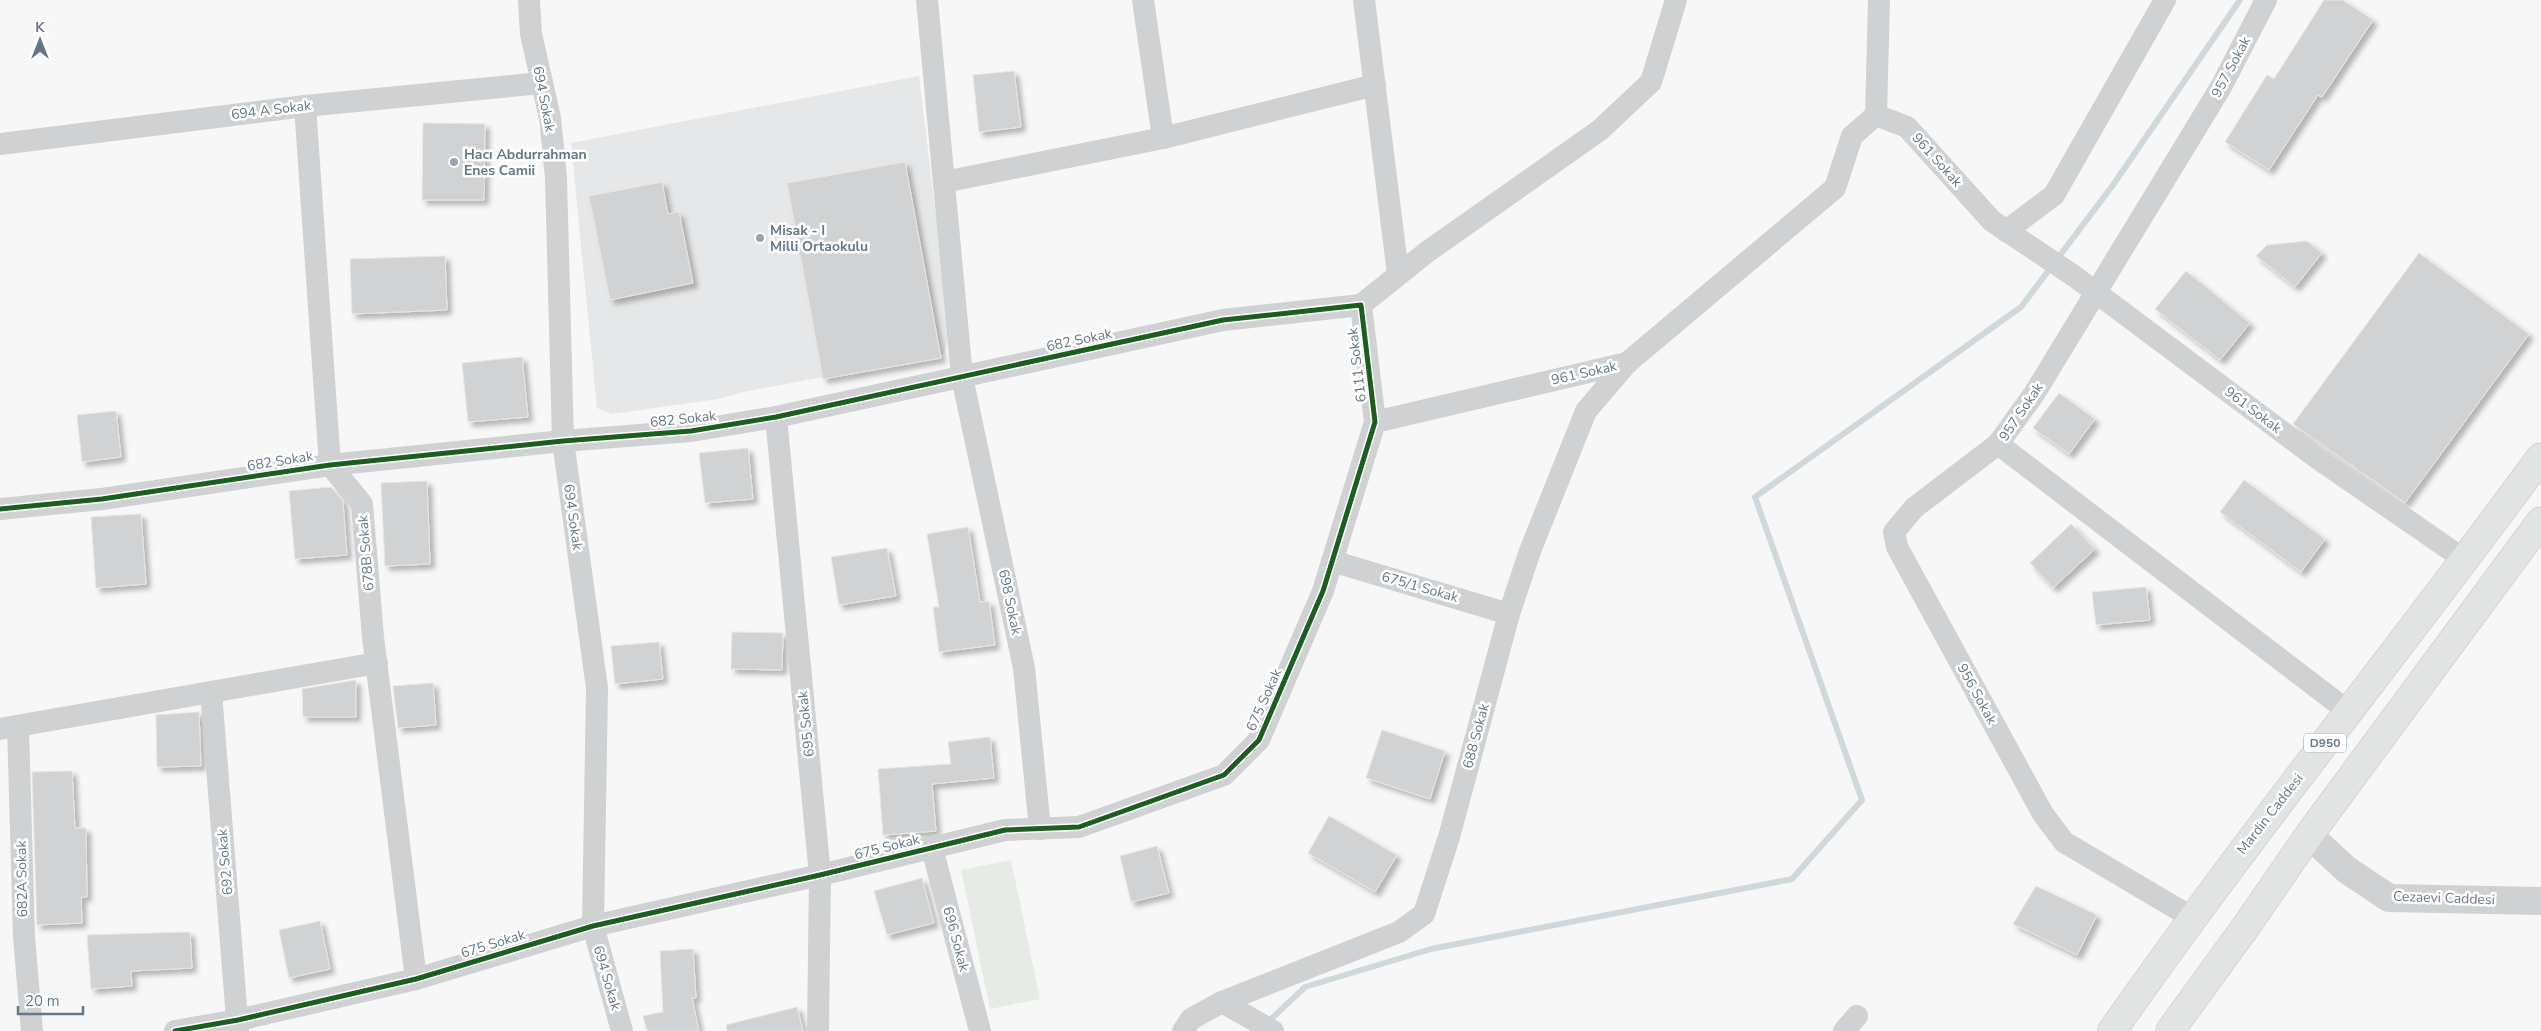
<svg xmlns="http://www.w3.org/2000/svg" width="2541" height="1031" viewBox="0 0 2541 1031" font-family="'Nunito Sans',sans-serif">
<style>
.built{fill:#e6e7e8}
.green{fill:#e7ebe5}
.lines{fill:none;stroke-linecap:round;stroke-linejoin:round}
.stream{stroke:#d1d8db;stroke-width:6}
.building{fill:#d0d2d3;stroke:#e6e6e6;filter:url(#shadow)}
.trunk-casing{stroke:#d3d5d5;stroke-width:30}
.minor{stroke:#cfd1d2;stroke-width:22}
.tertiary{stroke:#cfd1d2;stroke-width:28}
.trunk{stroke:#e2e3e3;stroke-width:28}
.cycleway-casing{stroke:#fff;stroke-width:8}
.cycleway{stroke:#1b5e20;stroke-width:5}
.poi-dot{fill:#99a4af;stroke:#fff;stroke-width:2}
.labels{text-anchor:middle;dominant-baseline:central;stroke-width:5;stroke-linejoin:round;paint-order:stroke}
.shield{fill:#fff;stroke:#94a0ac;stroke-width:1}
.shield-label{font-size:12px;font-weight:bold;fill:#667888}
.street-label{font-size:14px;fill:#667888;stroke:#fff}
.poi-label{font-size:14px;font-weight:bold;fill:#667888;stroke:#fff;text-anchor:start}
</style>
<defs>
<filter id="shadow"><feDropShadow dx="4.5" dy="4.5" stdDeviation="2.5" flood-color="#0004"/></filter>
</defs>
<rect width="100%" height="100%" fill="#f7f7f7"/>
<polygon class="built" points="919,76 950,332 944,354 743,392 718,399 612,414 597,408 571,143"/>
<polygon class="green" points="1011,860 1040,999 990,1009 961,870"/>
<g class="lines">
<polyline class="stream" points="1267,1023 1305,987 1431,949 1792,879 1862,800 1755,497 2021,307 2113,185 2240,0"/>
</g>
<g class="building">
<polygon points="2324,0 2343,0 2373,20 2322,97 2318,95 2269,170 2225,142 2267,75 2274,79"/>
<polygon points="1014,71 1021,127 979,132 973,75"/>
<polygon points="423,123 485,124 484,200 422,200"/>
<polygon points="905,162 941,358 823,379 787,183"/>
<polygon points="662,182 668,214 679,212 693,283 610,300 589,196"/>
<polygon points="2307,241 2322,253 2295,287 2256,256 2267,245"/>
<polygon points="2419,253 2529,334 2405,503 2293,424"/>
<polygon points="445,256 447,310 352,314 350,259"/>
<polygon points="2186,271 2250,323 2220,360 2155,309"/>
<polygon points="522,357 528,417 468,422 462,363"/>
<polygon points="2059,393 2095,419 2069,454 2033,428"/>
<polygon points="116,411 121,457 82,462 77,415"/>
<polygon points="748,448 753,499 705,503 699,453"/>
<polygon points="2244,480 2325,539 2301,572 2220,512"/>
<polygon points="427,481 430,564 385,566 381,483"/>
<polygon points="331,487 343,501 347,555 295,559 289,491"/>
<polygon points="141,514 146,584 96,588 91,517"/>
<polygon points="2071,524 2095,549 2053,588 2030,563"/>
<polygon points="968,527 980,602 989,601 995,645 939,652 933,607 939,607 927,534"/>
<polygon points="887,548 896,596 839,605 831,557"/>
<polygon points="2146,587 2150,620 2096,625 2092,592"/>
<polygon points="732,632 783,633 782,670 731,669"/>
<polygon points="659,642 663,679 615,684 611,646"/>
<polygon points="356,680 356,717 303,717 302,689"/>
<polygon points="433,683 436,725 398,728 393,686"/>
<polygon points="199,712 201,766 157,767 156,715"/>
<polygon points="1382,730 1445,751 1430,799 1366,778"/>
<polygon points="990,737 994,778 932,784 936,831 883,835 878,769 951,764 948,742"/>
<polygon points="72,771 75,828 86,828 87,897 81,897 82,923 37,925 32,772"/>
<polygon points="1329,816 1397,855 1375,892 1308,853"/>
<polygon points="1157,846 1169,893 1131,902 1120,856"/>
<polygon points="922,878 934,923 887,935 874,891"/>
<polygon points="2036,886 2097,915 2077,955 2013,924"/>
<polygon points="320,921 330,969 289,978 279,930"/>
<polygon points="190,932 192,968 131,971 132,986 91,989 87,935"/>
<polygon points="693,949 696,998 692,998 699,1031 647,1031 643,1016 663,1012 660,951"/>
<polygon points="797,1007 803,1031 727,1031 726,1025"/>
</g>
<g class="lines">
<g class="trunk-casing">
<g id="trunk">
<path d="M 2112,1031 C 2249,835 2400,649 2541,457"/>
<polyline points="2170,1031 2247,925 2309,835 2541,521"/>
</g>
</g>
<g class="minor">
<polyline points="529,0 531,34 550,118 556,178 563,441 597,688 593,926 622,1031"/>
<polyline points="927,0 962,377 1024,668 1040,829"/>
<polyline points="1143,0 1163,138"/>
<polyline points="1364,0 1398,274"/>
<polyline points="305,106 330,465 362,504 373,637 416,979"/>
<polyline points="1876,115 1879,0"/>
<polyline points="0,144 305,106 542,83"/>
<polyline points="944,182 1163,138 1375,85"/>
<polyline points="2006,231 2054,195 2165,0"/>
<polyline points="1361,305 1427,252 1600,130 1651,82 1676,0"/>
<polyline points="776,417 820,875 818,1031"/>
<polyline points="1375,422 1627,363 1835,188 1852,136 1876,115 1907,127 1992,221 2074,276 2317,458 2465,560"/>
<polyline points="1998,444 2349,712"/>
<polyline points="0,509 102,499 330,465 563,441 691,431 776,417 1223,320 1361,305"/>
<polyline points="1332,561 1509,614"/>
<polyline points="211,692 238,1031"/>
<polyline points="18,726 24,937 32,1031"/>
<polyline points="0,729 377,663"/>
<polyline points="932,848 980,1031"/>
<polyline points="2191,917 2064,842 2043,814 1897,547 1894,532 1914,508 1998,444 2034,394 2221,87 2266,0"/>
<polyline points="1222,1002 1273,1031"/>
<polyline points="175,1031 238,1020 416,979 593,926 820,875 1005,830 1079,827 1224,775 1259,740 1323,591 1375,422 1361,305"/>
<polyline points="1183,1031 1191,1019 1222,1002 1399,932 1424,914 1449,837 1509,614 1530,551 1586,411 1627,363"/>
<polyline points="1844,1031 1857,1016"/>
</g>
<polyline class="tertiary" points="2309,835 2347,870 2389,898 2541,901"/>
<use href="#trunk" class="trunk"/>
<g class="cycleway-casing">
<polyline id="cycleway" points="0,509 102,499 330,465 563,441 691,431 776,417 1223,320 1361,305 1375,422 1323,591 1259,740 1224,775 1079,827 1005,830 820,875 593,926 416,979 238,1020 175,1031"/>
</g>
<use href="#cycleway" class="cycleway"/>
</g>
<g class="poi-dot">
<circle cx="454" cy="162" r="5"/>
<circle cx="760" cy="238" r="5"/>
</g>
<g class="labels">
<rect class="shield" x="2304" y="733.5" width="42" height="19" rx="4"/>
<g class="shield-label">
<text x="2325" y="743">D950</text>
</g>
<g class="street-label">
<text transform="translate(2231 67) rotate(-62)">957 Sokak</text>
<text transform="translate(544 99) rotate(79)">694 Sokak</text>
<text transform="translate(271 110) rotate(-7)">694 A Sokak</text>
<text transform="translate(1937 160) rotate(48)">961 Sokak</text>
<text transform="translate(1079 340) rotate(-12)">682 Sokak</text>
<text transform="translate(1357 365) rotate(-97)">6111 Sokak</text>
<text transform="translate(1584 373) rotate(-13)">961 Sokak</text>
<text transform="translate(2253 410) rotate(37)">961 Sokak</text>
<text transform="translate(2021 412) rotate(-56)">957 Sokak</text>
<text transform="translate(683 419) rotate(-6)">682 Sokak</text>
<text transform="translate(280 461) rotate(-9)">682 Sokak</text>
<text transform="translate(573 517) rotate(82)">694 Sokak</text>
<text transform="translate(366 553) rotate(-95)">678B Sokak</text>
<text transform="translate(1420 587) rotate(16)">675/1 Sokak</text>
<text transform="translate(1010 602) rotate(78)">698 Sokak</text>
<text transform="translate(1977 694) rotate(61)">956 Sokak</text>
<text transform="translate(1264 700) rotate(-66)">675 Sokak</text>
<text transform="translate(806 724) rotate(-96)">695 Sokak</text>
<text transform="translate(1476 736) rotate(-75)">688 Sokak</text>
<text transform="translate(2270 814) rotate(-52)">Mardin Caddesi</text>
<text transform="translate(887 847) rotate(-14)">675 Sokak</text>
<text transform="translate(225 862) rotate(-95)">692 Sokak</text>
<text transform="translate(22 879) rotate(-91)">682A Sokak</text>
<text transform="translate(2444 898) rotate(2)">Cezaevi Caddesi</text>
<text transform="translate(956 939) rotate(75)">696 Sokak</text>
<text transform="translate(493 944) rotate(-17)">675 Sokak</text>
<text transform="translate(607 978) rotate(74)">694 Sokak</text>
</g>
<g class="poi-label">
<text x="464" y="154">Hacı Abdurrahman<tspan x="464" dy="16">Enes Camii</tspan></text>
<text x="770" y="230">Misak - I<tspan x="770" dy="16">Milli Ortaokulu</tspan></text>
</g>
</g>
<g transform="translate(40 40)" stroke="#ffffff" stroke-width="4" paint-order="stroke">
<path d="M0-4L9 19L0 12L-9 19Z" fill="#667888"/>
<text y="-8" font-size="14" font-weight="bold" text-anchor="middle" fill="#667888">K</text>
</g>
<path d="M18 1006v8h65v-8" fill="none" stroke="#667888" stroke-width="2.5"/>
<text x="25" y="1006" font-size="15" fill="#667888" stroke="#ffffff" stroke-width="4" paint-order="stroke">20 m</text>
</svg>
